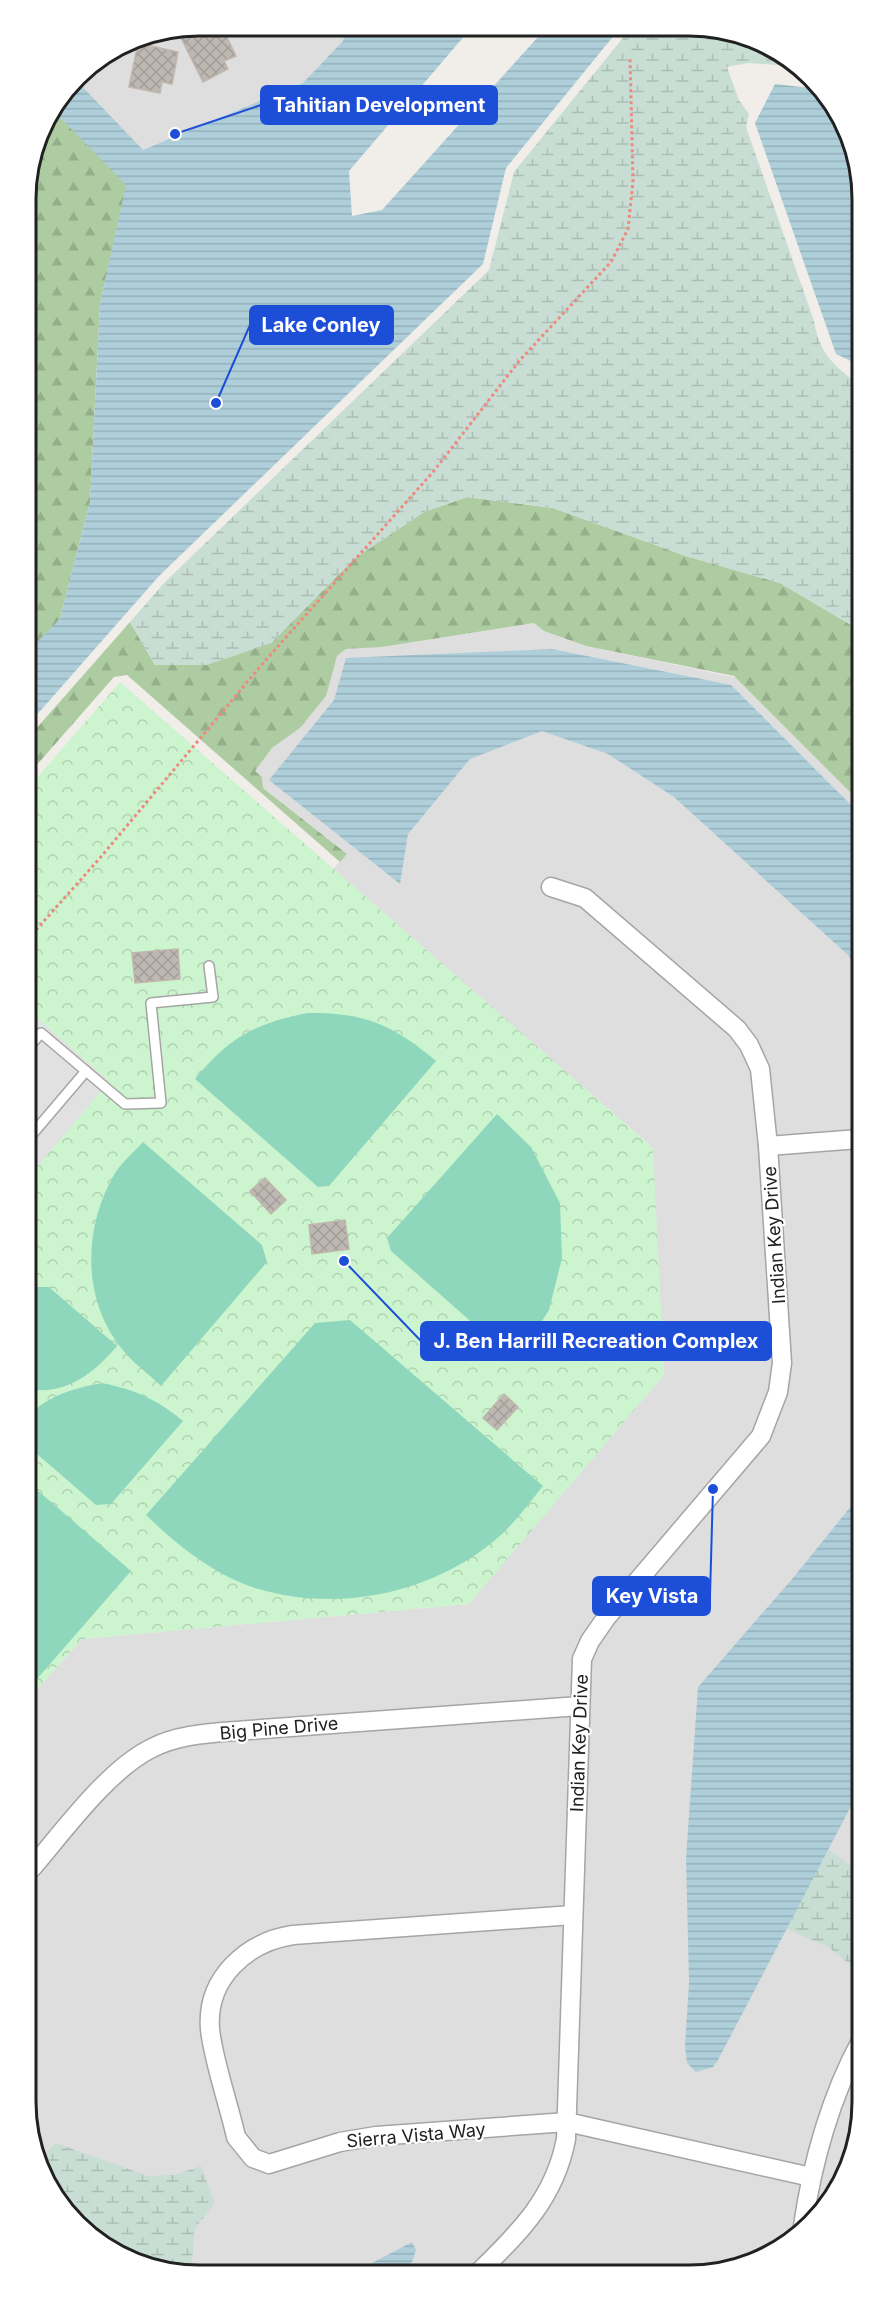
<svg xmlns="http://www.w3.org/2000/svg" width="888" height="2301" viewBox="0 0 888 2301" font-family="Inter,sans-serif">
<style>
.residential{fill:#dfdede}
.forest{fill:url(#forest-firs)}
.wetland{fill:url(#wetland-marsh)}
.park{fill:url(#park-crowns)}
.pitch{fill:#8fd7bc}
.parking{fill:#e1e1e1}
.water{fill:url(#water-rules)}
.building{fill:url(#building-cross-hatch);stroke:#c1b6ad;stroke-width:1.5}
.lines{fill:none;stroke-linecap:round;stroke-linejoin:round}
.lane-casing{stroke:#a5a5a5;stroke-width:12}
.street-casing{stroke:#a5a5a5;stroke-width:21}
.path{stroke:#ed8a7d;stroke-width:3;stroke-dasharray:3 3;stroke-linecap:butt}
.lane{stroke:#fff;stroke-width:9}
.street{stroke:#fff;stroke-width:18}
.labels{text-anchor:middle;dominant-baseline:central;stroke-width:4.5;stroke-linejoin:round;paint-order:stroke}
.street-label{font-size:18px;fill:#212121;stroke:#fff}
.rim{fill:none;stroke:#212121;stroke-width:3}
.leader{fill:none;stroke:#1d4ed8;stroke-width:2}
.callout-dot{fill:#1d4ed8;stroke:#fff;stroke-width:2}
.callout{fill:#1d4ed8;stroke:#1d4ed8;stroke-width:2}
.callout-label{font-size:20px;text-anchor:middle;font-weight:bold;fill:#fff}
</style>
<defs>
<pattern id="forest-firs" width="22" height="20" patternUnits="userSpaceOnUse" patternTransform="scale(1.5)"><rect width="22" height="20" fill="#aecca2"/><path d="M5 1l3.5 6h-7zM16 11l3.5 6h-7z" fill="#95af8b"/></pattern>
<pattern id="wetland-marsh" width="20" height="14" patternUnits="userSpaceOnUse" patternTransform="scale(1.5)"><rect width="20" height="14" fill="#c8ddd3"/><path d="M1 5h8M5 5V1M11 12h8M15 12V8" fill="none" stroke="#acbdb5"/></pattern>
<pattern id="park-crowns" width="20" height="18" patternUnits="userSpaceOnUse" patternTransform="scale(1.5)"><rect width="20" height="18" fill="#ccf5cf"/><path d="M2 6a3 3 0 1 1 6 0M12 15a3 3 0 1 1 6 0" fill="none" stroke="#afd2b1"/></pattern>
<pattern id="water-rules" width="6" height="5" patternUnits="userSpaceOnUse" patternTransform="scale(1.5)"><rect width="6" height="5" fill="#aecfda"/><path d="M0 2.5h6" fill="none" stroke="#95b1bb"/></pattern>
<pattern id="building-cross-hatch" width="8" height="8" patternUnits="userSpaceOnUse" patternTransform="scale(1.5)"><rect width="8" height="8" fill="#beb8b2"/><path d="M0 0l8 8M0 8l8-8" fill="none" stroke="#a39e99"/></pattern>
</defs>
<rect width="100%" height="100%" fill="#f1eee9"/>
<g class="residential">
<polygon points="199,26 377,27 348,94 144,174 65,95 84,69 133,39"/>
<polygon points="534,623 544,631 586,646 738,678 858,800 862,2113 849,2168 820,2216 733,2270 166,2272 77,2225 31,2146 30,1697 82,1639 469,1604 653,1148 333,869 347,854 263,788 262,777 254,771 272,748 300,728 325,696 337,656 346,649"/>
</g>
<g class="forest">
<polygon points="53,110 127,184 100,304 90,502 60,619 27,660 26,187 44,122"/>
<polygon points="467,497 553,508 686,556 780,583 858,629 858,800 734,676 586,646 544,631 534,623 381,647 346,649 337,656 326,696 300,728 272,748 255,771 262,777 263,788 347,854 340,862 127,675 114,677 28,775 27,739 130,622 155,665 271,643 355,558 424,512"/>
</g>
<g class="wetland">
<path d="M 631,28 L 722,29 L 792,66 L 748,63 L 727,67 L 739,100 L 749,114 L 746,127 L 814,321 C 819,352 832,364 857,383 L 858,629 L 780,583 L 686,556 L 553,508 L 467,497 L 424,512 L 355,558 L 271,643 L 207,665 L 155,665 L 130,622 L 165,582 L 489,270 L 514,172 Z"/>
<polygon points="825,1847 861,1873 862,1950 852,1966 828,1947 787,1929"/>
<polygon points="56,2143 148,2176 174,2175 201,2166 215,2203 195,2228 191,2272 166,2272 77,2225 39,2160"/>
</g>
<polygon class="park" points="120,682 653,1148 664,1375 469,1604 82,1639 30,1697 28,788"/>
<g class="pitch">
<path d="M 307,1013 C 364,1012 393,1025 436,1061 L 329,1186 L 318,1187 L 195,1079 C 230,1037 254,1024 307,1013 Z"/>
<polygon points="497,1114 531,1147 560,1203 562,1258 549,1310 530,1340 511,1357 391,1251 387,1238"/>
<path d="M 143,1142 L 262,1245 L 267,1262 L 161,1386 C 150,1375 137,1366 127,1355 C 81,1304 82,1229 115,1173 C 122,1162 134,1152 143,1142 Z"/>
<path d="M 32,1287 L 49,1287 L 117,1346 C 95,1372 66,1396 29,1389 L 29,1291 Z"/>
<path d="M 350,1320 L 543,1486 C 530,1502 517,1520 502,1534 C 437,1593 339,1614 255,1588 C 213,1574 177,1545 146,1515 L 315,1323 Z"/>
<path d="M 102,1383 C 136,1390 156,1399 183,1421 L 111,1504 L 96,1505 L 29,1447 L 29,1416 C 47,1395 76,1388 102,1383 Z"/>
<polygon points="29,1483 131,1571 30,1687"/>
</g>
<polygon class="parking" points="30,1012 109,1081 29,1177 28,1015"/>
<g class="water">
<polygon points="347,26 472,27 349,171 352,216 382,210 546,28 620,28 506,168 483,264 159,576 27,726 27,652 60,619 90,502 100,304 126,185 53,110 76,80 143,150 303,83 343,41"/>
<polygon points="775,84 819,89 857,155 857,364 836,354 755,123"/>
<polygon points="552,649 731,685 859,813 859,976 849,956 674,797 608,754 542,731 470,759 408,834 400,884 269,780 334,700 346,658"/>
<polygon points="860,1495 861,1787 718,2060 713,2067 696,2072 687,2063 685,2046 689,1983 686,1858 698,1687 793,1578"/>
<polygon points="412,2242 416,2250 412,2262 401,2271 357,2271"/>
</g>
<g class="building">
<polygon points="199,26 204,36 222,27 236,56 224,61 228,69 203,82 179,34"/>
<polygon points="138,43 178,52 172,84 162,82 160,93 129,87"/>
<polygon points="178,949 180,979 135,983 132,953"/>
<polygon points="265,1178 286,1200 271,1214 250,1191"/>
<polygon points="345,1220 349,1249 312,1254 309,1225"/>
<polygon points="504,1394 518,1407 497,1430 483,1418"/>
</g>
<g class="lines">
<g class="lane-casing">
<g id="lane">
<polyline points="28,1048 41,1033 125,1104 161,1103 151,1003 213,997 209,966"/>
<polyline points="29,1138 86,1071"/>
</g>
</g>
<g class="street-casing">
<g id="street">
<polyline points="768,1146 859,1139"/>
<path d="M 31,1869 C 63,1832 107,1771 150,1749 C 180,1733 216,1733 249,1730 L 579,1706"/>
<path d="M 573,1915 L 293,1935 C 247,1942 206,1978 210,2029 C 213,2060 229,2105 236,2137 L 253,2158 L 269,2164 L 340,2142 L 376,2136 L 567,2122 L 811,2177"/>
<path d="M 803,2226 C 812,2163 831,2095 862,2039"/>
<path d="M 480,2271 C 521,2231 555,2197 566,2139 L 582,1659 L 590,1641 L 606,1618 L 761,1436 L 778,1392 L 782,1363 L 768,1146 L 760,1069 L 749,1045 L 737,1029 L 585,898 L 551,887"/>
</g>
</g>
<g class="path">
<polyline points="26,189 30,171"/>
<polyline points="26,400 34,429 27,479"/>
<polyline points="28,939 100,858 264,662 433,472 520,360 611,262 628,229 633,181 630,57"/>
</g>
<use href="#lane" class="lane"/>
<use href="#street" class="street"/>
</g>
<g class="labels">
<g class="street-label">
<text transform="translate(774 1235) rotate(-94)">Indian Key Drive</text>
<text transform="translate(279 1728) rotate(-5)">Big Pine Drive</text>
<text transform="translate(579 1743) rotate(-88)">Indian Key Drive</text>
<text transform="translate(416 2135) rotate(-5)">Sierra Vista Way</text>
</g>
</g>
<path d="M0 0H888V2301H0ZM199 36H689A163 163 0 0 1 852 199V2102A163 163 0 0 1 689 2265H199A163 163 0 0 1 36 2102V199A163 163 0 0 1 199 36Z" fill="#fff" fill-rule="evenodd"/>
<path class="rim" d="M199 36H689A163 163 0 0 1 852 199V2102A163 163 0 0 1 689 2265H199A163 163 0 0 1 36 2102V199A163 163 0 0 1 199 36Z"/>
<path class="leader" d="M175 134L261 105M216 403L250 325M344 1261L421 1341M713 1489L710 1596"/>
<g class="callout-dot">
<circle cx="175" cy="134" r="6"/>
<circle cx="216" cy="403" r="6"/>
<circle cx="344" cy="1261" r="6"/>
<circle cx="713" cy="1489" r="6"/>
</g>
<g class="callout">
<rect x="261" y="86" width="236" height="38" rx="6"/>
<rect x="250" y="306" width="143" height="38" rx="6"/>
<rect x="421" y="1322" width="350" height="38" rx="6"/>
<rect x="593" y="1577" width="117" height="38" rx="6"/>
</g>
<g class="callout-label">
<text x="379" y="112">Tahitian Development</text>
<text x="321" y="332">Lake Conley</text>
<text x="596" y="1348">J. Ben Harrill Recreation Complex</text>
<text x="652" y="1603">Key Vista</text>
</g>
</svg>
